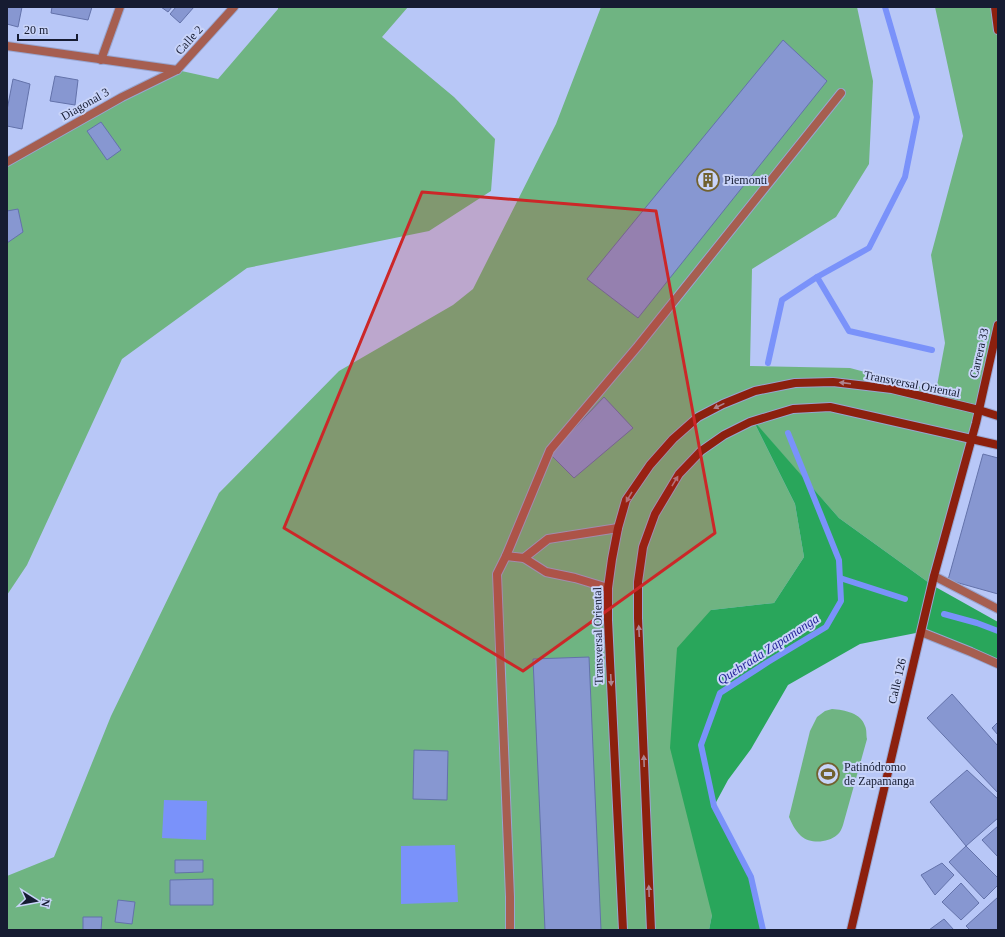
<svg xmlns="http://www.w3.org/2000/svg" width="1005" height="937" viewBox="0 0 1005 937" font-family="Georgia,serif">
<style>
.green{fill:#6fb482}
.forest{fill:#29a65b}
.water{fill:#7a92fa}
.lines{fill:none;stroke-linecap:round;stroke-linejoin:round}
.stream{stroke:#7a92fa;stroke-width:6}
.building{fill:#8797d1;stroke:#6372aa}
.street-casing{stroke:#98a5d0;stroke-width:10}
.secondary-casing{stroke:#98a5d0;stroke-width:10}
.street{stroke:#a65e50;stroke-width:8}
.secondary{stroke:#8c200e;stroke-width:8}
.oneway{fill:#ae838f}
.marked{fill:#cc2728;fill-opacity:0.2;stroke:#cc2728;stroke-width:3;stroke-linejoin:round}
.labels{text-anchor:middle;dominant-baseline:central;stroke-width:4;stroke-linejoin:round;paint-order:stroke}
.street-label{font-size:12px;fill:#161c32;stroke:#c9d4f9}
.poi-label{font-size:12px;fill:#161c32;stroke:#c9d4f9;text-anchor:start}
.water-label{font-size:13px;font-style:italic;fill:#211f96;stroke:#c9d4f9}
</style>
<rect width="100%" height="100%" fill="#b8c7f7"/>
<g class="green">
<polygon points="278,7 408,7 382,37 454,97 495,139 491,191 429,231 247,268 122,359 27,565 7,595 7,162 177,70 218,79 278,9"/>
<polygon points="601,7 857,7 873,81 869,164 836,217 752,269 750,366 850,368 936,391 945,343 931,255 963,136 935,7 995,7 998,30 998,325 932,585 839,518 754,422 795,504 804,557 774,603 711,610 712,915 709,930 7,930 7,876 54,857 111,716 219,493 339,371 453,305 473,289 556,124"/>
<path d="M 832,709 C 845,710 861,713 865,726 C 867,730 866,735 867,739 L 843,825 C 842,828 840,833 837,835 C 828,843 810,844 801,836 C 795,830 792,824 789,817 L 810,731 L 817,717 L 825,711 Z"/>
</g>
<polygon class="forest" points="753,420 839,518 932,585 998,622 998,664 921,632 860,644 788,685 751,749 728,780 714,806 751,877 763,930 709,930 712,915 670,748 677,648 711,610 774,603 804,557 795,504"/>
<g class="water">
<polygon points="164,800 207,801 206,840 162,838"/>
<polygon points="455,845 458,902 401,904 401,846"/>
</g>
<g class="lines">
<g class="stream">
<polyline points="817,277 849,331 932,350"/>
<polyline points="768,363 782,300 817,277 869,248 905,177 917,117 885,7"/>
<polyline points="840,578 905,599"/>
<polyline points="944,614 977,623 998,631"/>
<polyline points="763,930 751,877 714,806 701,745 720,693 768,662 826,627 841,601 839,560 788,433"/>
</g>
</g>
<g class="building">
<polygon points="7,7 22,7 18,27 7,24"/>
<polygon points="52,7 92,7 88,20 51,13"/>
<polygon points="161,7 172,7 168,12"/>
<polygon points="176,7 194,7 180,23 170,14"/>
<polygon points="783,40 827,81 638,318 587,279"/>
<polygon points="55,76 78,80 75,105 50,101"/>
<polygon points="13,79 30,84 22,129 7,126 7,110"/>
<polygon points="101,122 121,150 107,160 87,131"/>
<polygon points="18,209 23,232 7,243 7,211"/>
<polygon points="604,397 633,428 574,478 550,454"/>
<polygon points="983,454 998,458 998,594 948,580"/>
<polygon points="589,657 601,930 545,930 533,659"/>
<polygon points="952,694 998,746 998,793 927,718"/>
<polygon points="998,722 998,735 992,728"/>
<polygon points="414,750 448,751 447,800 413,799"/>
<polygon points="967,770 998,799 998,818 966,846 930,802"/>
<polygon points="998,826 998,857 982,840"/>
<polygon points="966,846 998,878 998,885 984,899 949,862"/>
<polygon points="175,860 203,860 203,872 175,873"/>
<polygon points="942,863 954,875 935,895 921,875"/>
<polygon points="213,879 213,905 170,905 170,880"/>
<polygon points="961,883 979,903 961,920 942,902"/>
<polygon points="998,897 998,930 970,930 966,926"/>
<polygon points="118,900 135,902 132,924 115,922"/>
<polygon points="83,917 102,917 101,930 83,930"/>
<polygon points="944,919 954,930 929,930"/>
</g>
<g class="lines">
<g class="street-casing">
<g id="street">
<polyline points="7,46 177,70"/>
<polyline points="101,60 120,7"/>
<polyline points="7,162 122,97 177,70 234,7"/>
<polyline points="506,556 497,574 510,897 510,930"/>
<polyline points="524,558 548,539 618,528"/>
<polyline points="934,576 998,609"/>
<polyline points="608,588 575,578 546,572 524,558 506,556 550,450 638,346 841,93"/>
<polyline points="921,632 971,652 998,664"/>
</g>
</g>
<g class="secondary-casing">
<g id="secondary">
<polyline points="995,7 998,30"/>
<polyline points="623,930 608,620 608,588 612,559 618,528 626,500 650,465 673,439 698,417 723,404 755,391 795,383 833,382 892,389 979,410 998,416"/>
<polyline points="651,930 638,618 638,582 643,547 655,514 679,474 701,451 724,435 750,422 793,409 830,407 998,445"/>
<polyline points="851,930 934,576 976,423 998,325"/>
</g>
</g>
<use href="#street" class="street"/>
<use href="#secondary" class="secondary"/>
</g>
<defs><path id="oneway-solid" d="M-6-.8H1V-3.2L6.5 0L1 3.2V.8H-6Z"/></defs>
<g class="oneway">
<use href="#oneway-solid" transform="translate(845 383) rotate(-173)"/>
<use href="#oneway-solid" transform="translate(719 406) rotate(154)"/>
<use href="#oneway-solid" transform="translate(675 481) rotate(-59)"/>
<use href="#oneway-solid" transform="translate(629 497) rotate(120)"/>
<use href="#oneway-solid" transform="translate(639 631) rotate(-93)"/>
<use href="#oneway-solid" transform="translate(611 680) rotate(87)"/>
<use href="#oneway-solid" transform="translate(644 761) rotate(-92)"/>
<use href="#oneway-solid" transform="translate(649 891) rotate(-92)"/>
</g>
<path class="marked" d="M 422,192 L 656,211 L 715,533 L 523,671 L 284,528 Z"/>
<defs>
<g id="building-ring" transform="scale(1.15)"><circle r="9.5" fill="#c9d4f9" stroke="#71612f" stroke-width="1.5"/><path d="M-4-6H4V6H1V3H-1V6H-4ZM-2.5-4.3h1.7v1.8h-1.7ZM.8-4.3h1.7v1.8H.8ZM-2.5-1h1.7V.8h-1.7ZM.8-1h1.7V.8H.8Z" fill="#71612f"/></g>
<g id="stadium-ring" transform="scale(1.15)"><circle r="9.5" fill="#c9d4f9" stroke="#71612f" stroke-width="1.5"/><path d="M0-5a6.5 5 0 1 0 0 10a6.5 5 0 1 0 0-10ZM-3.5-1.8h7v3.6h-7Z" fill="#71612f"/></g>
</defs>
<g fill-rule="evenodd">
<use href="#building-ring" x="708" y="180"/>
<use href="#stadium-ring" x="828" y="774"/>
</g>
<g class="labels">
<g class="street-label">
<text transform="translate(189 40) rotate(-48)">Calle 2</text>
<text transform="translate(85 104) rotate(-30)">Diagonal 3</text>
<text transform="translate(979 353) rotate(-77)">Carrera 33</text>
<text transform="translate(912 384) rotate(11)">Transversal Oriental</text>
<text transform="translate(598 636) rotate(-91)">Transversal Oriental</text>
<text transform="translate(897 681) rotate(-77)">Calle 126</text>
</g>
<g class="poi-label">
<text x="724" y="180">Piemonti</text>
<text x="844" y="767">Patinódromo<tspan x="844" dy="14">de Zapamanga</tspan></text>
</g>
<g class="water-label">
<text transform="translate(768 649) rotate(-33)">Quebrada Zapamanga</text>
</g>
</g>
<rect width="1005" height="937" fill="none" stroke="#161c32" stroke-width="16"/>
<g transform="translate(36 901) rotate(101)" stroke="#c9d4f9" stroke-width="3" paint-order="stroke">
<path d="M0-3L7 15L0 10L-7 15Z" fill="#161c32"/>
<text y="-6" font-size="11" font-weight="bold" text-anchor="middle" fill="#161c32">N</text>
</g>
<path d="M18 34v6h59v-6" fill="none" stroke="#161c32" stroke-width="2"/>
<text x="24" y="34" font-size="12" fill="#161c32" stroke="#c9d4f9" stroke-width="3" paint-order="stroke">20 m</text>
</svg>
